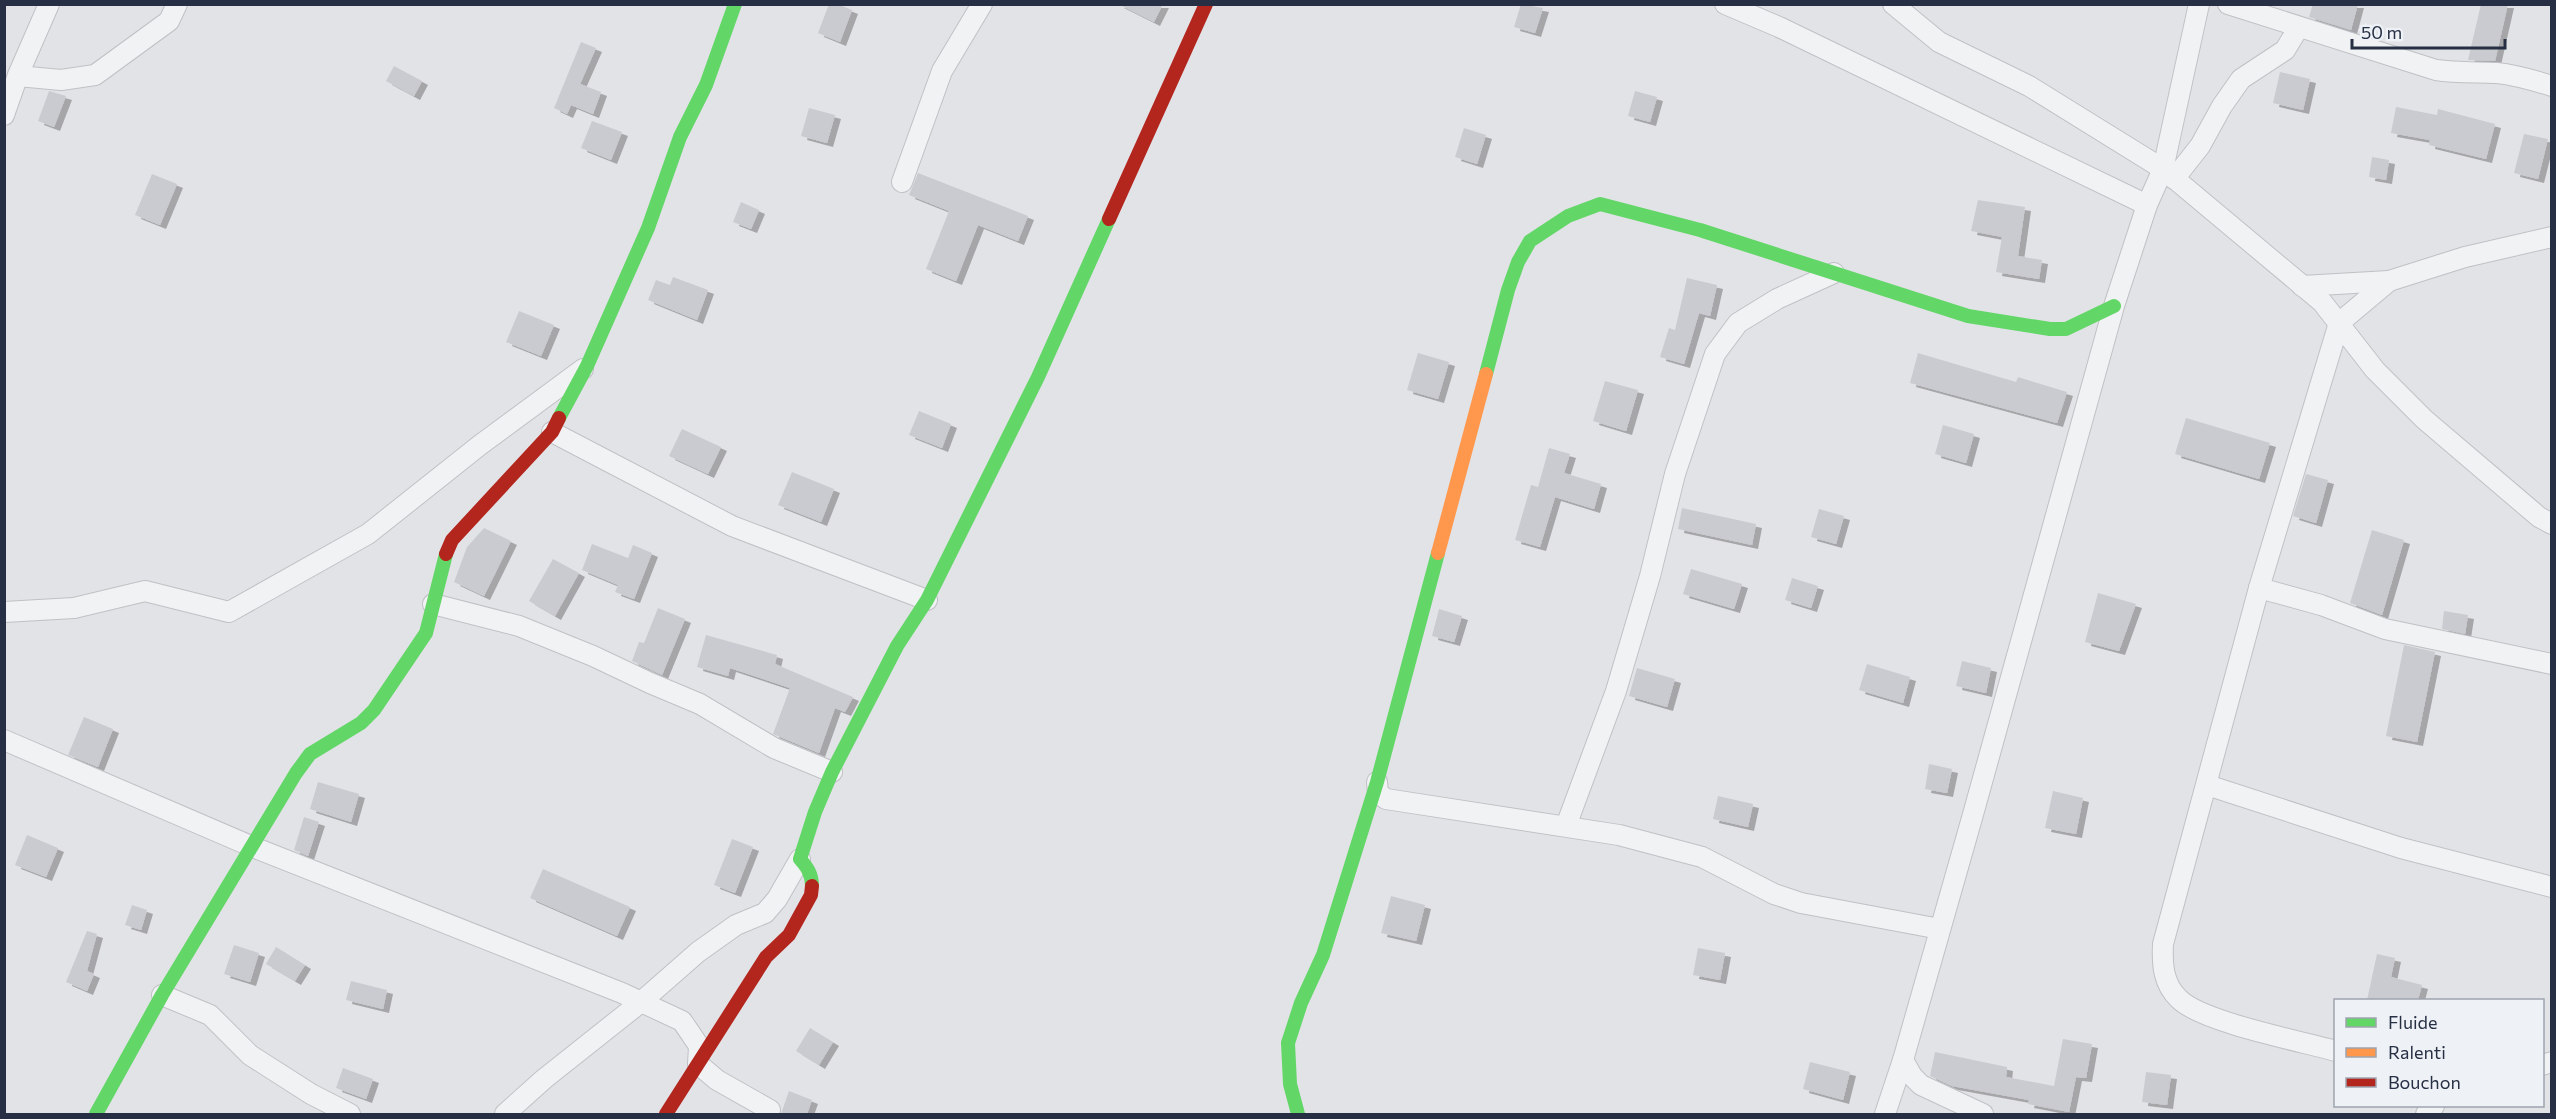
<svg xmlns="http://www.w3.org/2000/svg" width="2556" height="1119" viewBox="0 0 2556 1119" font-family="Commissioner,sans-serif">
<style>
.building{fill:#cacbd0;filter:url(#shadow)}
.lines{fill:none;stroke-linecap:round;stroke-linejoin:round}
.street-casing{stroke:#c0c1c5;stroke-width:22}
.street{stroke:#f1f2f4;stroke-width:20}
.fast{stroke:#63d668;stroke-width:14}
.slow{stroke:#ff974d;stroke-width:14}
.jam{stroke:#b3261e;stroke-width:14}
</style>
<defs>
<filter id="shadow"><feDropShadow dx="6" dy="4" stdDeviation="0" flood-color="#0004"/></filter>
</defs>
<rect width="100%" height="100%" fill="#e2e3e7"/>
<g class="building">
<polygon points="829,4 837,4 852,10 840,42 818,33"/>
<polygon points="1118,4 1163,4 1154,22"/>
<polygon points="1521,4 1543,8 1535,33 1514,27"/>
<polygon points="2313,4 2358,4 2351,30 2309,17"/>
<polygon points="2481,4 2508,4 2495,61 2468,60"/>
<polygon points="581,42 596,48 580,84 601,92 593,114 571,105 567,114 554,108"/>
<polygon points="394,66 422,81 414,96 386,81"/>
<polygon points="2280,72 2310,79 2303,110 2273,103"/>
<polygon points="49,91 66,96 54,127 38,121"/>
<polygon points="1635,91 1657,97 1650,122 1628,116"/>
<polygon points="2396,107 2437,115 2438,109 2495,124 2486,159 2429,145 2430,140 2391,133"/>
<polygon points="809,108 835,115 827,143 801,136"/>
<polygon points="592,121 622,132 611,160 581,148"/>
<polygon points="1464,128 1486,135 1477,164 1455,157"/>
<polygon points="2524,134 2548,139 2538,179 2514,173"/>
<polygon points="2372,157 2389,160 2386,180 2369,177"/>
<polygon points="918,173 1028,216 1018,241 978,225 956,281 926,269 949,211 909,195"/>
<polygon points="152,174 177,184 160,225 135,215"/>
<polygon points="1978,200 2025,207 2018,256 2042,260 2039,279 1996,272 2002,237 1971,231"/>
<polygon points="741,202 759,210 751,229 733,222"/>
<polygon points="673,277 708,290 697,320 648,300 656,280 670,285"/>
<polygon points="1687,278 1717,285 1710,316 1699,313 1684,364 1660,357 1669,328 1675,330"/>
<polygon points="519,311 554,325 541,356 506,342"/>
<polygon points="1418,353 1449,362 1438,399 1407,390"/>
<polygon points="1918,353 2016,382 2018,377 2067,392 2057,423 1910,383"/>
<polygon points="1605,381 1638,390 1626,431 1593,421"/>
<polygon points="919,411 951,424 942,448 909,435"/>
<polygon points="2186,418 2270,443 2259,479 2175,454"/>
<polygon points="1943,425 1974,434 1966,463 1935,454"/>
<polygon points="682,429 721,447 708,474 669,456"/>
<polygon points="1549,448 1570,454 1564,473 1601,484 1594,509 1555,497 1540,547 1515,540 1531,485 1538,487"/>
<polygon points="792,472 834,489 821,522 778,505"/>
<polygon points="2306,474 2328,480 2316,523 2293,516"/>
<polygon points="1682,508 1756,524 1752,545 1678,529"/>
<polygon points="1819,509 1844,516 1836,544 1811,537"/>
<polygon points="484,528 511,541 484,596 454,582 467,547"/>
<polygon points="2372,530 2404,540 2382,615 2350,603"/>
<polygon points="592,544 628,558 633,545 652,553 634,599 615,592 618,585 582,570"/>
<polygon points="553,559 579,573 555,616 529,601"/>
<polygon points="1691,569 1742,584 1734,609 1683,594"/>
<polygon points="1792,578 1818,586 1811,608 1785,600"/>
<polygon points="2098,593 2136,604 2119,651 2085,642"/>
<polygon points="658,608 685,619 662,675 632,661 639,642 644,643"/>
<polygon points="1439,609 1462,616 1454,642 1432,636"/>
<polygon points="2444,611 2468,615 2465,634 2442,629"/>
<polygon points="706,635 777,655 775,664 853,697 845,712 835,708 819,753 773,734 790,688 730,668 728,676 697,667"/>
<polygon points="2404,645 2435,652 2417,742 2386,736"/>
<polygon points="1962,661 1991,668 1986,693 1956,686"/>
<polygon points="1867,664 1910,677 1903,703 1859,690"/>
<polygon points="1637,668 1675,679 1667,707 1629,696"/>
<polygon points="84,717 113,729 98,767 68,755"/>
<polygon points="1929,764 1952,769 1947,793 1925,789"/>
<polygon points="318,782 359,794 351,822 310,809"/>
<polygon points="2053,791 2083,798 2076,834 2045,828"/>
<polygon points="1718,796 1753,804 1748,827 1713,819"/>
<polygon points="304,817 319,822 308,856 294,850"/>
<polygon points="27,835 58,848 46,877 15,865"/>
<polygon points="732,839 753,847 735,893 714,885"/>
<polygon points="543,869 630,907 617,936 530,898"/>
<polygon points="1391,896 1425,905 1416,941 1381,933"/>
<polygon points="132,905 147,910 141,930 125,925"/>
<polygon points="87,931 97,934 87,971 94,974 87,991 66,982"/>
<polygon points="234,945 259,953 250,982 224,974"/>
<polygon points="276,947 305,965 295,981 266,964"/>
<polygon points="1698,948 1725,953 1720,980 1693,975"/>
<polygon points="2377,954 2395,958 2391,977 2422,985 2418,1000 2367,1000"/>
<polygon points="351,981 387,990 383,1009 346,1000"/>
<polygon points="810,1028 833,1042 819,1065 796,1051"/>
<polygon points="2063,1039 2092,1044 2086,1078 2076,1077 2069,1112 2028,1104 2029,1100 1952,1086 1930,1076 1935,1052 2007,1067 2006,1077 2054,1086"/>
<polygon points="1810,1062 1850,1072 1843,1100 1803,1089"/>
<polygon points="343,1068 373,1079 366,1099 336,1088"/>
<polygon points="2146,1072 2171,1075 2167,1105 2142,1102"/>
<polygon points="789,1091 812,1100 807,1114 781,1114"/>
</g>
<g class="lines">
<g class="street-casing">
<g id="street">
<polyline points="1725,4 1779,27 2147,205"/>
<polyline points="1893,4 1939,42 2029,86 2163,169 2322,302 2375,370 2424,419 2539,517 2552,524"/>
<path d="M 2228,4 L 2436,70 C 2456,73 2476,72 2497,73 C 2516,75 2533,80 2552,86"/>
<polyline points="18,76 61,80 95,75 169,21 177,4"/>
<polyline points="4,115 18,75 49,4"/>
<polyline points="2174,179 2200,146 2222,106 2241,79 2285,50 2299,27"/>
<polyline points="902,182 942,71 982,4"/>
<polyline points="2302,286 2389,281"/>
<polyline points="552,432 732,526 927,600"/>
<polyline points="2259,588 2321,605 2385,629 2552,664"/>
<polyline points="433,604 519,626 593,656 650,683 700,704 774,748 832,772"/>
<polyline points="4,612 74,608 145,591 229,612 368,534 480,445 583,369"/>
<polyline points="4,740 253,847 622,993 682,1021 699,1046 698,1064 717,1080 770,1110"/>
<polyline points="1377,782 1378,793 1386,799 1619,835 1702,857 1774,894 1801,903 1940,929"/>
<polyline points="2207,785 2401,848 2552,887"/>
<polyline points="1566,826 1616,691 1650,576 1675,474 1715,354 1738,323 1777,299 1834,273"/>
<polyline points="162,995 210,1015 250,1055 311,1094 350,1114"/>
<path d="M 2336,1051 C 2300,1041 2202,1022 2179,999 C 2163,984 2162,964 2163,944 L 2259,588 L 2339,323 L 2389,281 L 2465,257 L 2552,237"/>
<polyline points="1903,1060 1912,1076 1921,1085 1983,1114"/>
<polyline points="2542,1065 2552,1062"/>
<polyline points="505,1114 544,1079 641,1002 698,952 736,925 765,913 777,899 800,859"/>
<polyline points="1885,1114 1903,1060 1972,818 2114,306 2147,205 2163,169 2199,4"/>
<polyline points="2426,1114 2434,1106"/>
</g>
</g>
<use href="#street" class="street"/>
<g class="fast">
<polyline points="1486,374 1508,290 1518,262 1530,241 1568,216 1600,204 1700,230 1968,316 2050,329 2066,329 2114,306"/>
<polyline points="559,418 587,366 648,228 680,137 706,85 735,4"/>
<path d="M 812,886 C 812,874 807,867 800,859 L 815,812 L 832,772 L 897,646 L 927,600 L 1038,377 L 1109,219"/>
<polyline points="96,1114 162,995 296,773 310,754 361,723 374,710 426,633 446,554"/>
<polyline points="1298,1114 1290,1084 1288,1043 1301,1003 1323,955 1377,782 1438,553"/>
</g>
<polyline class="slow" points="1438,553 1486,374"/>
<g class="jam">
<polyline points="1109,219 1206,4"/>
<polyline points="446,554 452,540 552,432 559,418"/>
<polyline points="666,1114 766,957 789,935 811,895 812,886"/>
</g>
</g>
<rect width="2556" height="1119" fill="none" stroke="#262f43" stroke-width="12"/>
<rect x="2334" y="999" width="210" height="108" fill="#eef2f7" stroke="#9ea4af" stroke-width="1.5"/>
<rect x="2346" y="1018" width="30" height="9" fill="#63d668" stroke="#9ea4af" stroke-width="1.5"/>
<text x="2388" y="1029" font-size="18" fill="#262f43">Fluide</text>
<rect x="2346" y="1048" width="30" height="9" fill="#ff974d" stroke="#9ea4af" stroke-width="1.5"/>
<text x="2388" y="1059" font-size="18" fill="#262f43">Ralenti</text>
<rect x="2346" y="1078" width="30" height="9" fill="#b3261e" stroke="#9ea4af" stroke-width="1.5"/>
<text x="2388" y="1089" font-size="18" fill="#262f43">Bouchon</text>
<path d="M2352 39v9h153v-9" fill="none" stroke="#262f43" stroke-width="3"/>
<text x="2361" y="39" font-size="18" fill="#262f43" stroke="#eef2f7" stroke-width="4.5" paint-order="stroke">50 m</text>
</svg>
